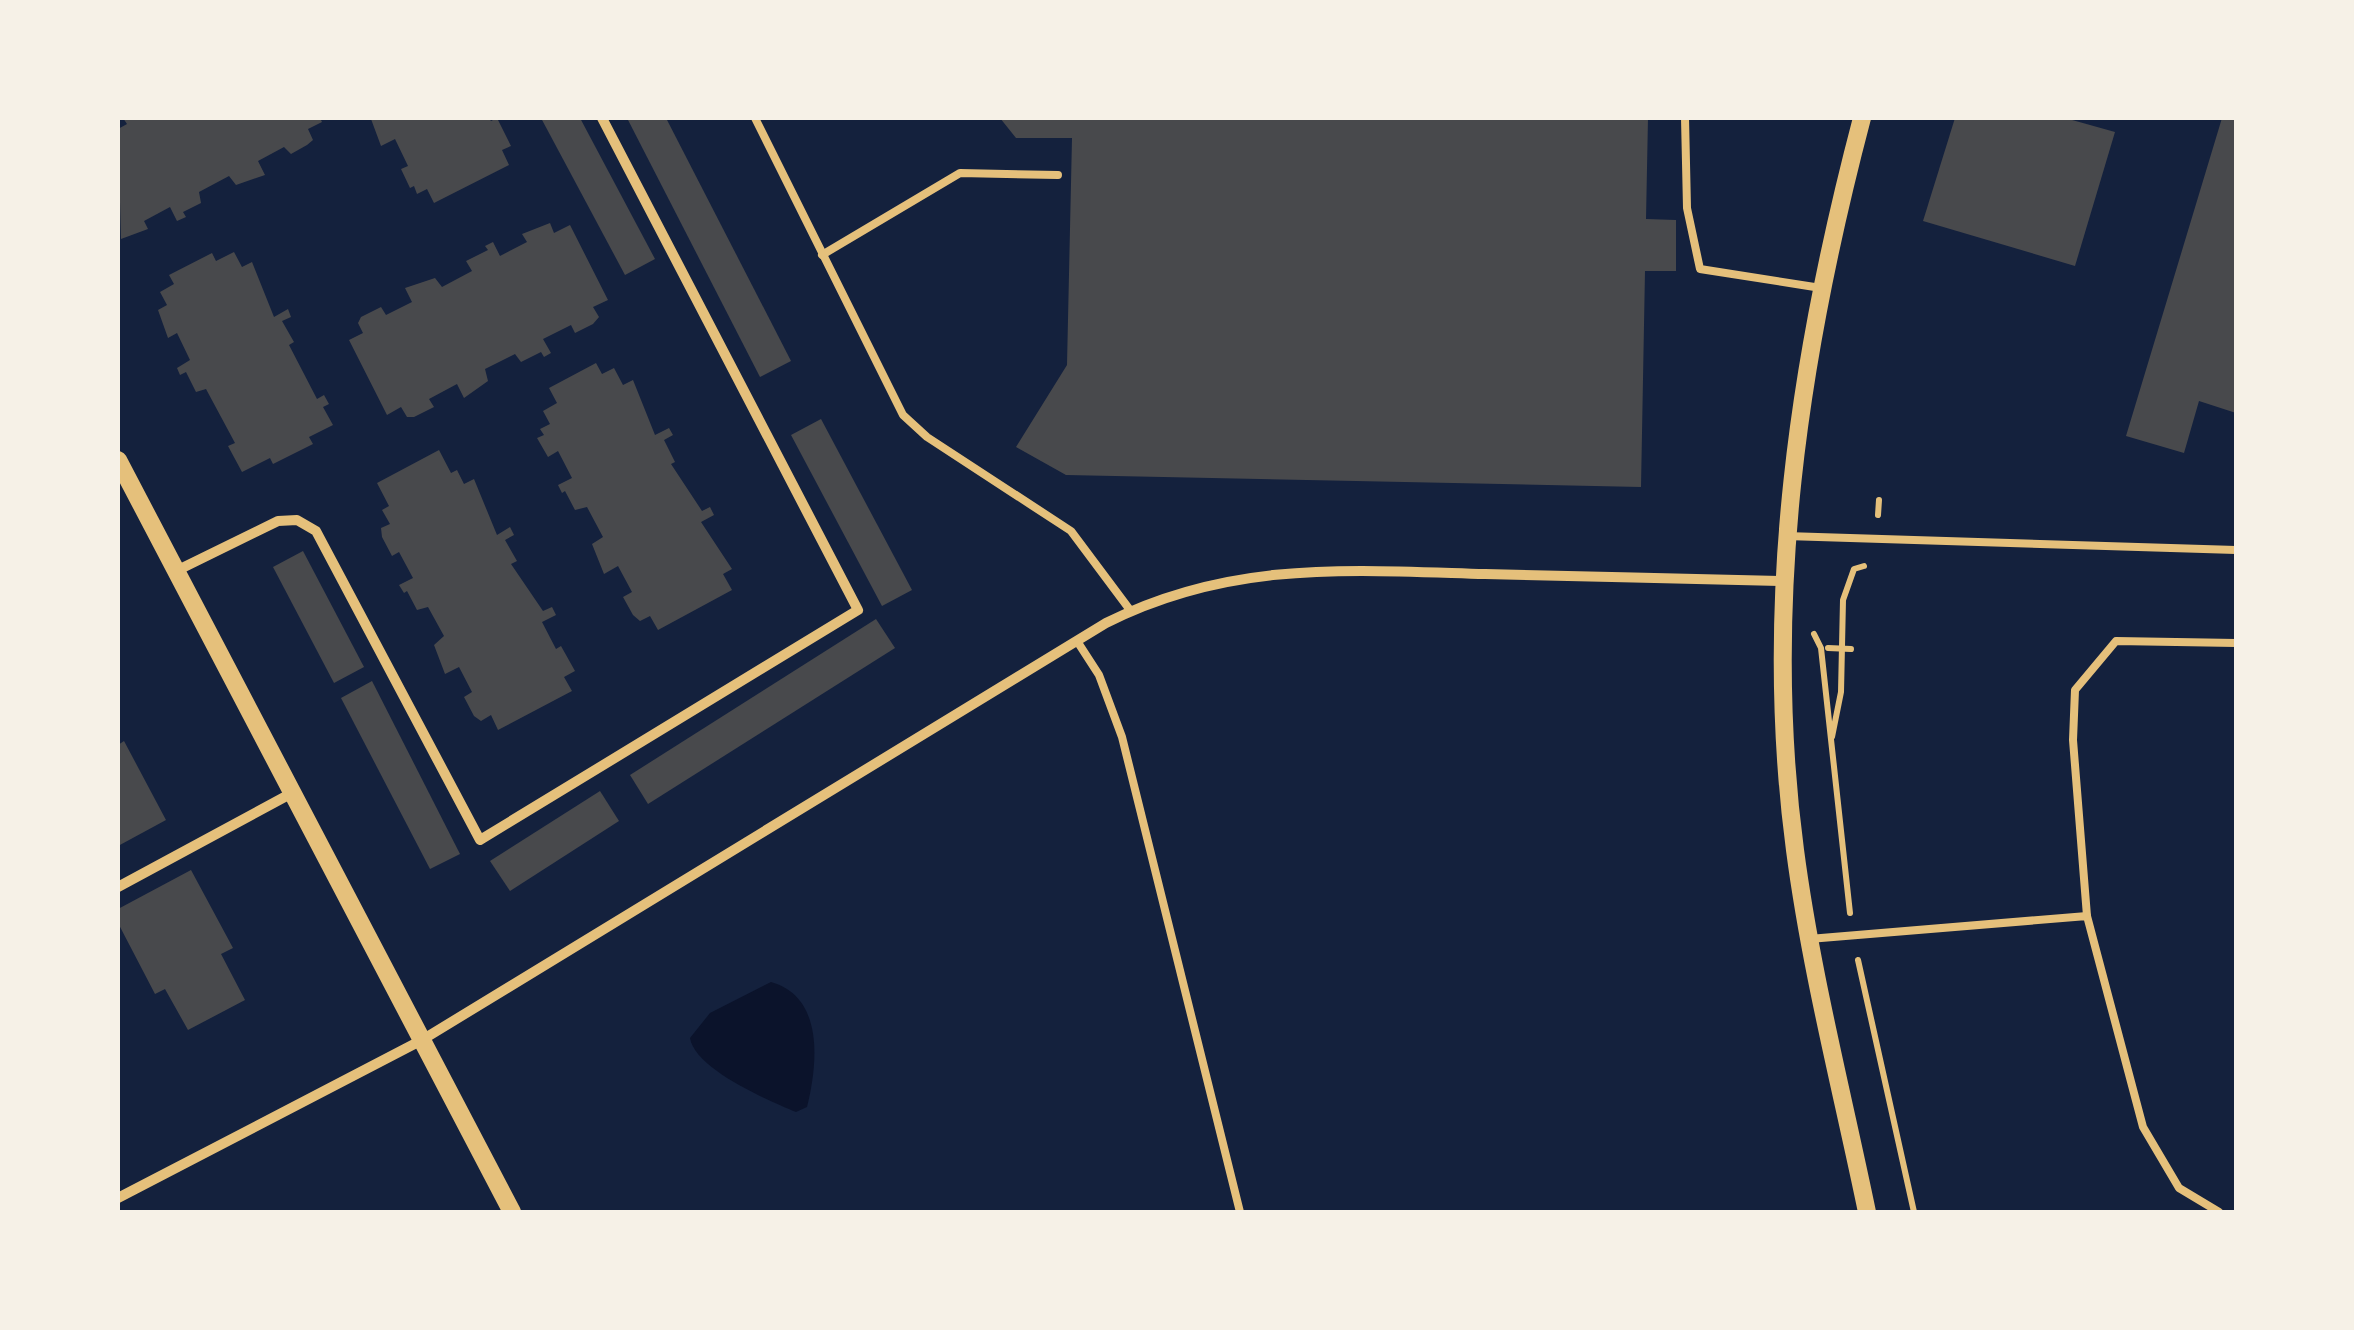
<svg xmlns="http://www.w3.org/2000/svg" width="2354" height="1330" viewBox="0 0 2354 1330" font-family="'Golos Text',sans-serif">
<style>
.water{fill:#0b132b}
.building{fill:#48494c}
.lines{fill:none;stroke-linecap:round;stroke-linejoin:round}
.path{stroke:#e5c07b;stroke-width:6}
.service{stroke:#e5c07b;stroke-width:8}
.minor{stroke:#e5c07b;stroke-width:10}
.tertiary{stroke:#e5c07b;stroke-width:18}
</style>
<rect width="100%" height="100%" fill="#14213d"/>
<path class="water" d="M 771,982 C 824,997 818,1063 807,1107 L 796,1112 C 767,1100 695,1069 690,1038 L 710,1013 Z"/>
<g class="building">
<polygon points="123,118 320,118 322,122 308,129 313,140 307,145 291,154 284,147 258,161 265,175 236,185 229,176 199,192 201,203 183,212 186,217 177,221 170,207 144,221 148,229 121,239 118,129 127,124"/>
<polygon points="489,118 491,121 497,118 511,146 502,150 509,165 434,203 427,189 417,194 414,186 410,188 401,169 408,166 395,139 381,146 371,119"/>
<polygon points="541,118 580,118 655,259 625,275"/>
<polygon points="627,118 666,118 791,361 760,377"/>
<polygon points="1000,118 1648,118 1646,219 1676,220 1676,271 1645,271 1641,487 1066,475 1016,447 1067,365 1072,138 1016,138"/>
<polygon points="1955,118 2065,118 2115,132 2075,266 1923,221"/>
<polygon points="2222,118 2236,118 2236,413 2199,401 2184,453 2126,436"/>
<polygon points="550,223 554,233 570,225 608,300 593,307 599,317 593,324 575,333 571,325 543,339 551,353 544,357 541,352 521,362 515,354 485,369 488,381 464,398 457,384 429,399 434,407 414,417 407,417 401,407 387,415 349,340 363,333 358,323 361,317 381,307 386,315 412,302 405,288 435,278 442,287 472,271 466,261 488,250 485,246 493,242 500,256 527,242 522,234"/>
<polygon points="234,252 242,267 252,262 274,317 288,309 291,317 282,321 294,342 289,345 317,399 324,395 329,404 323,407 333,425 309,437 313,444 273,464 270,458 242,472 228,446 235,443 206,389 196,392 186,372 180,375 177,368 190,360 177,333 168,338 158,310 167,305 160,292 174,284 169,275 212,253 216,261"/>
<polygon points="596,363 602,374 614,368 623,385 633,380 655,435 669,428 673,435 664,440 675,462 671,464 702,511 710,507 714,515 701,522 732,569 723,574 732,590 658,630 650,616 640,621 633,615 623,597 632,592 618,566 604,574 592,544 603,537 587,507 575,510 565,491 562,493 558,485 572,478 558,451 548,457 537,438 544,435 540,429 550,424 543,411 557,403 549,388"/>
<polygon points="821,419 912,590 882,606 791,435"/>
<polygon points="439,450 451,473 457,470 464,484 474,479 497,535 510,527 514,535 505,540 517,561 511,564 543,611 552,607 556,615 542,622 556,649 561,646 575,671 564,677 572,691 498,730 491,715 481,721 474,716 464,697 472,692 459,667 445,674 434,645 444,636 428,607 417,610 407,591 404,593 399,585 413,578 399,552 392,556 382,537 381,528 390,524 382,510 389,506 377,483"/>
<polygon points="303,551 364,667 334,683 273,567"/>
<polygon points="876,619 895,648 648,804 630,775"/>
<polygon points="372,681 460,854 430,869 341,698"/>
<polygon points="124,741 166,820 118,846 118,745"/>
<polygon points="600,791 619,821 510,891 490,861"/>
<polygon points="191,870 233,948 221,954 245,1000 188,1030 165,989 155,994 118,923 118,909"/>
</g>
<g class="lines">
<g class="path">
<polyline points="1878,515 1879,500"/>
<polyline points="1814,634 1821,648 1850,913"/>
<polyline points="1828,648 1851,649"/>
<polyline points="1832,737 1841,692 1843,600 1854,569 1864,566"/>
<polyline points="1858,960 1914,1212"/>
</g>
<g class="service">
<polyline points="755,118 903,415 927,437 1071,531 1130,610"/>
<polyline points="1685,118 1687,208 1700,269 1821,288"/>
<polyline points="822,255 960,173 1058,175"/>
<polyline points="1786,536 2236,550"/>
<polyline points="1077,641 1099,675 1122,737 1240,1212"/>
<polyline points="2087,916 2073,740 2075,690 2116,641 2236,643"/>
<polyline points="1809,939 2087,916 2143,1127 2179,1188 2219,1212"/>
</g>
<g class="minor">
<polyline points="176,571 278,521 297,520 316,531 480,840 858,610 602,118"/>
<polyline points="118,887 292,793"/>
<path d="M 118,1198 L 422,1040 L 1106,623 C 1231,560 1349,570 1485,574 C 1584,576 1683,579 1782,581"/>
</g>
<g class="tertiary">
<path d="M 1862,118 C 1799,357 1762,602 1795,850 C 1811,972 1842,1091 1867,1212"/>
<polyline points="118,460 512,1212"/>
</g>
</g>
<rect width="2354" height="1330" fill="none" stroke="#f6f1e7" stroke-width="240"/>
</svg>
